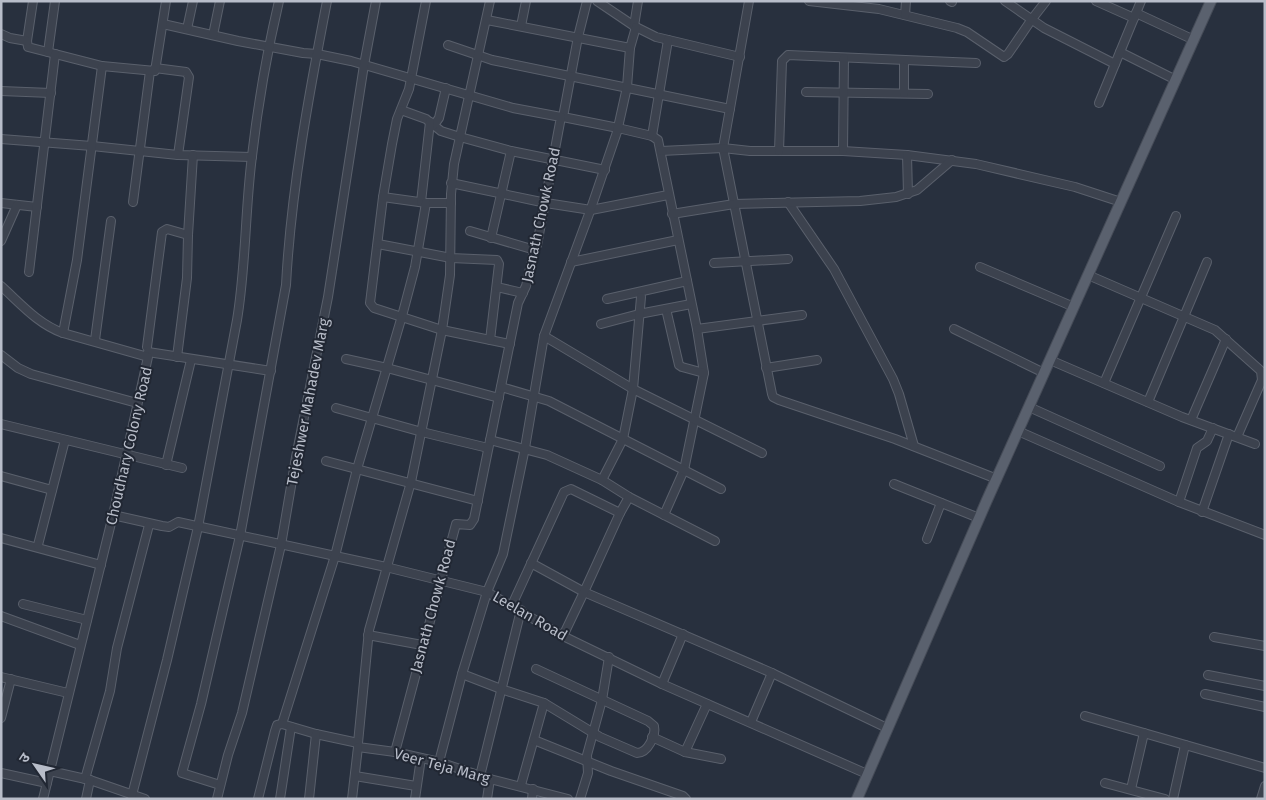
<svg xmlns="http://www.w3.org/2000/svg" width="1266" height="800" viewBox="0 0 1266 800" font-family="'Fira Sans','Noto Sans Devanagari',sans-serif">
<style>
.lines{fill:none;stroke-linecap:round;stroke-linejoin:round}
.minor-casing{stroke:#5a606c;stroke-width:10}
.major-casing{stroke:#454b57;stroke-width:12}
.minor{stroke:#3c424e;stroke-width:8}
.major{stroke:#5a616e;stroke-width:10}
.labels{text-anchor:middle;dominant-baseline:central;stroke-width:4;stroke-linejoin:round;paint-order:stroke}
.street-label{font-size:15px;fill:#b8bdc9;stroke:#212733}
</style>
<rect width="100%" height="100%" fill="#28303e"/>
<g class="lines">
<g class="minor-casing">
<g id="minor">
<polyline points="33,1 27,41 28,47 102,66"/>
<polyline points="426,1 409,89 397,119 392,144 383,197 370,303 374,308 442,330 510,344"/>
<polyline points="587,1 578,37 563,117 618,128 652,136 658,140 697,329 704,373 684,470 664,515"/>
<polyline points="597,1 634,26 656,37 740,57"/>
<polyline points="749,1 723,148 772,394 773,397 779,400 895,439 997,479"/>
<polyline points="809,1 879,9 957,28 967,32 1004,57 1008,54 1032,19 1046,1"/>
<polyline points="950,1 952,2"/>
<polyline points="1005,1 1044,28 1115,64"/>
<polyline points="1096,1 1134,18"/>
<polyline points="1136,13 1194,40"/>
<polyline points="905,15 906,1"/>
<polyline points="487,20 630,48"/>
<polyline points="163,24 238,41 303,53 317,54 351,61 513,108 561,117 537,245 534,251 526,286 518,303 474,519 470,525 456,524 395,752"/>
<polyline points="521,26 526,1"/>
<polyline points="634,26 638,1"/>
<polyline points="187,29 193,1"/>
<polyline points="1,34 10,38 27,41"/>
<polyline points="213,35 220,1"/>
<polyline points="448,45 492,60 730,109"/>
<polyline points="48,52 55,1"/>
<polyline points="1120,52 1176,80"/>
<polyline points="155,68 186,72 189,77 178,155"/>
<polyline points="1,91 51,93"/>
<polyline points="806,92 928,94"/>
<polyline points="904,93 904,61"/>
<polyline points="1099,103 1141,1"/>
<polyline points="401,110 426,119 441,131 460,137 511,151 605,170"/>
<polyline points="434,125 439,118 446,88"/>
<polyline points="652,136 668,40"/>
<polyline points="1,139 92,146 178,155 252,157"/>
<polyline points="661,151 723,148 750,151 843,151 907,155 976,164 1075,187 1121,202"/>
<polyline points="779,151 782,61 788,55 976,63"/>
<polyline points="843,151 844,58"/>
<polyline points="907,155 908,194"/>
<polyline points="451,183 546,203 591,210 668,195"/>
<polyline points="383,197 426,203 451,203"/>
<polyline points="133,202 150,71"/>
<polyline points="421,202 430,122"/>
<polyline points="788,202 834,269 893,379 899,394 914,446"/>
<polyline points="1,203 37,207"/>
<polyline points="672,214 734,204 860,201 896,197 917,190 952,160"/>
<polyline points="470,231 535,250"/>
<polyline points="491,238 511,151"/>
<polyline points="1,241 17,205"/>
<polyline points="378,244 451,258 497,260 499,264 490,340"/>
<polyline points="571,262 678,240"/>
<polyline points="714,263 788,259"/>
<polyline points="980,267 1074,307"/>
<polyline points="29,272 55,54"/>
<polyline points="1088,275 1215,330 1261,371 1262,380 1237,437"/>
<path d="M 1,286 C 21,304 38,324 63,333"/>
<polyline points="497,287 523,293"/>
<polyline points="607,299 687,281"/>
<polyline points="666,309 679,365 682,367 704,373"/>
<polyline points="601,324 639,314 691,304"/>
<polyline points="697,329 802,315"/>
<polyline points="954,329 1044,373"/>
<polyline points="544,336 633,389 762,453"/>
<polyline points="95,340 111,221"/>
<polyline points="147,347 162,232 167,229 188,235"/>
<polyline points="148,352 271,371"/>
<polyline points="1,355 18,368 31,374 137,403"/>
<polyline points="177,357 187,278 188,235 193,155"/>
<polyline points="346,359 387,368 499,398"/>
<polyline points="1050,360 1182,417 1255,444"/>
<polyline points="766,368 817,360"/>
<polyline points="1104,383 1176,216"/>
<polyline points="501,387 549,401 721,489"/>
<polyline points="1148,402 1207,262"/>
<polyline points="1029,407 1160,466"/>
<polyline points="336,408 422,432 488,448"/>
<polyline points="1191,420 1226,339"/>
<polyline points="1,424 182,468"/>
<polyline points="1018,431 1179,502 1265,535"/>
<polyline points="490,440 547,455 602,480 629,497 715,541"/>
<polyline points="326,461 478,501"/>
<polyline points="166,465 191,360"/>
<polyline points="1,476 52,490"/>
<polyline points="602,480 623,439 633,389 641,297"/>
<polyline points="894,484 979,518"/>
<polyline points="1179,502 1197,448 1207,441 1213,428"/>
<polyline points="1202,512 1229,434"/>
<polyline points="113,515 162,526 169,527 178,522 386,567 487,592 563,636 662,684 867,774"/>
<polyline points="1,538 101,565"/>
<polyline points="927,539 941,503"/>
<polyline points="38,545 65,440"/>
<polyline points="531,563 584,592 772,673 887,728"/>
<polyline points="23,604 87,620"/>
<polyline points="512,605 564,492 571,489 620,513"/>
<polyline points="1,616 80,645"/>
<polyline points="368,635 422,645"/>
<polyline points="563,636 584,592 620,513 629,497"/>
<polyline points="1214,637 1265,646"/>
<path d="M 536,669 L 648,721 L 654,726 C 656,735 648,753 637,753 L 600,737 L 544,703"/>
<polyline points="462,674 501,689 544,703 521,785"/>
<polyline points="1208,675 1265,686"/>
<polyline points="1,677 68,693"/>
<polyline points="662,684 683,634"/>
<polyline points="1205,694 1265,707"/>
<polyline points="1085,716 1265,768"/>
<polyline points="1,718 11,679"/>
<polyline points="751,722 772,673"/>
<polyline points="282,724 335,556 357,469 402,316 415,267 426,203"/>
<polyline points="652,737 685,752 721,759"/>
<polyline points="534,740 611,771 683,796 686,799"/>
<polyline points="358,743 369,630 411,482 442,330 450,275 451,194 454,164 490,1"/>
<polyline points="685,752 707,704"/>
<polyline points="439,762 462,674 487,592 503,554 525,448 544,336 589,214 617,132 627,87 630,48 636,27"/>
<polyline points="50,771 90,780 145,799"/>
<polyline points="1,773 47,783"/>
<polyline points="355,776 416,786"/>
<polyline points="480,776 521,610"/>
<polyline points="85,779 110,691 117,648 149,525"/>
<polyline points="1105,783 1165,799"/>
<path d="M 220,785 L 182,773 L 201,704 L 240,536 L 286,285 C 291,191 309,94 327,1"/>
<polyline points="1131,789 1144,733"/>
<path d="M 132,795 L 167,660 L 198,527 L 237,320 C 246,266 245,210 252,156 C 258,104 267,52 279,1"/>
<polyline points="43,799 113,515 148,357 63,333 77,260 102,66 155,71 166,1"/>
<polyline points="86,799 90,780"/>
<polyline points="217,799 228,755 242,713 281,545 296,457 328,297 364,65 376,1"/>
<polyline points="258,799 275,731 277,725 282,724 316,734 358,743 358,747 395,752 439,762 490,779 568,799"/>
<polyline points="280,799 291,727"/>
<polyline points="309,799 316,734"/>
<polyline points="352,799 358,747"/>
<polyline points="415,799 421,758"/>
<polyline points="487,799 490,779"/>
<polyline points="532,799 533,789"/>
<polyline points="580,799 588,773 587,755 602,700 609,657"/>
<polyline points="1173,799 1185,745"/>
<polyline points="1261,799 1265,786"/>
</g>
</g>
<g class="major-casing">
<polyline id="major" points="857,799 987,500 1211,1"/>
</g>
<use href="#minor" class="minor"/>
<use href="#major" class="major"/>
</g>
<g class="labels">
<g class="street-label">
<text transform="translate(541 215) rotate(-78)">Jasnath Chowk Road</text>
<text transform="translate(308 402) rotate(-79)">Tejeshwer Mahadev Marg</text>
<text transform="translate(129 446) rotate(-77)">Choudhary Colony Road</text>
<text transform="translate(433 606) rotate(-75)">Jasnath Chowk Road</text>
<text transform="translate(530 616) rotate(30)">Leelan Road</text>
<text transform="translate(442 766) rotate(15)">Veer Teja Marg</text>
</g>
</g>
<rect width="1266" height="800" fill="none" stroke="#b8bdc9" stroke-width="5"/>
<g transform="translate(35 765) rotate(304)" stroke="#212733" stroke-width="4" paint-order="stroke">
<path d="M0-4L9 19L0 12L-9 19Z" fill="#b8bdc9"/>
<text y="-8" font-size="14" font-weight="bold" text-anchor="middle" fill="#b8bdc9">उ</text>
</g>
</svg>
